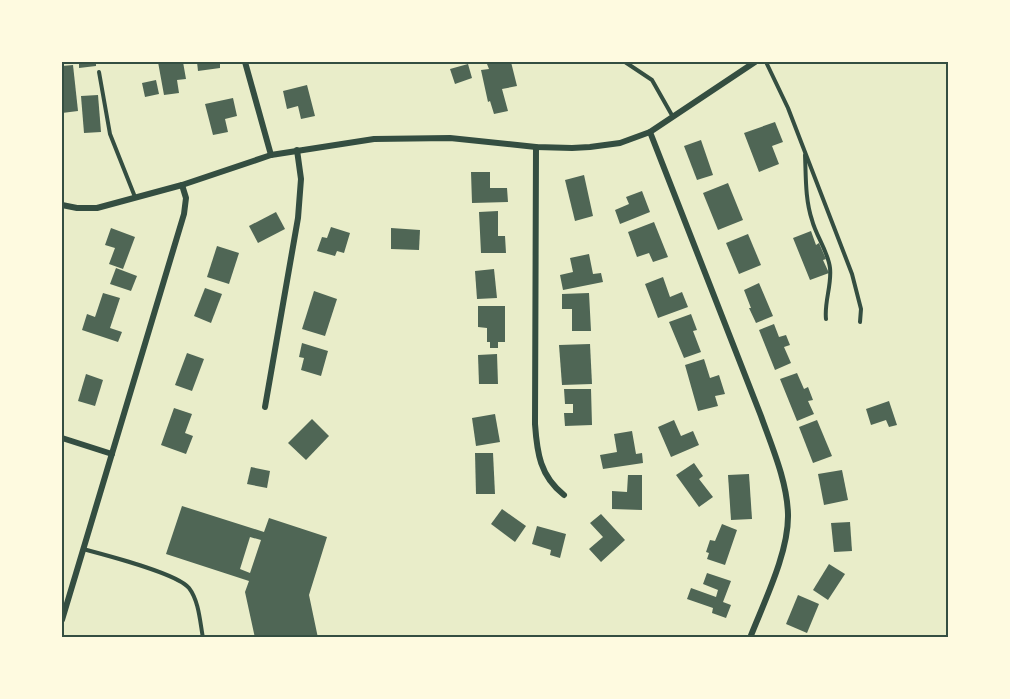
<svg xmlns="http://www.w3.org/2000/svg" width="1010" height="699" viewBox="0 0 1010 699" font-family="Overpass,sans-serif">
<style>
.building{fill:#4f6655;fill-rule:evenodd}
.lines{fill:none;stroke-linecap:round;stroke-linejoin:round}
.service{stroke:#344e41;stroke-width:4}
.minor{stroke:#344e41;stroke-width:6}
.neatline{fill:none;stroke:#344e41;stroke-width:2}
</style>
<rect width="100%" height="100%" fill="#e9edc9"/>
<g class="building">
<polygon points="79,62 96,62 96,66 79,68"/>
<polygon points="158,62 183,62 186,79 177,80 179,93 164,95"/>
<polygon points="197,62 220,62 220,68 198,71"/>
<polygon points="498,62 502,62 503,64 511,62 517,86 502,89 508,111 494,114 490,101 488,102 481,70 489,69 487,64"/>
<polygon points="468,64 472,78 455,84 450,69"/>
<polygon points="73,65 78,111 62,113 62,66"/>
<polygon points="156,80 159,94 145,97 142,83"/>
<polygon points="307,85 315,116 301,119 298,106 287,109 283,91"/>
<polygon points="98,95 101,132 84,133 81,96"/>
<polygon points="233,98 237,116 225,119 228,132 213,135 205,104"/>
<polygon points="775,122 783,142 772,146 779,164 759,172 744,133"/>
<polygon points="701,140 713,175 697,180 684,146"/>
<polygon points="471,172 490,172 490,188 507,188 508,202 472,203"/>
<polygon points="584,175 593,216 575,221 565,180"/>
<polygon points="728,183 743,220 718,230 703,193"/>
<polygon points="642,191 650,212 620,224 615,210 629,204 626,197"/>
<polygon points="498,211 498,236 505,236 506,253 481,253 479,212"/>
<polygon points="276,212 285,229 258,243 249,226"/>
<polygon points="654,222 668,257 653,262 649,253 637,257 628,232"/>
<polygon points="331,227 350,233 344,253 337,251 335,256 317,251 322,237 327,238"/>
<polygon points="111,228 135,237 123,269 109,264 115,248 105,245"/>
<polygon points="391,228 420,230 419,250 391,249"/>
<polygon points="811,231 816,245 819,243 826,259 823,260 829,273 810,280 793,238"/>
<polygon points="748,234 761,265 739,274 726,243"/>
<polygon points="217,246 239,253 229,284 207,277"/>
<polygon points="589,254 593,274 601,273 603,282 563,290 560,275 573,272 570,258"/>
<polygon points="116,268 137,276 131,291 110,284"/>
<polygon points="494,269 497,298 477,299 475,271"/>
<polygon points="663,277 670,297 682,292 688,307 658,318 645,284"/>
<polygon points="759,283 773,316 756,323 749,308 751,308 744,290"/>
<polygon points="205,288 222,294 211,323 194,316"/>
<polygon points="314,291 337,299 325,336 302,329"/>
<polygon points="103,293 120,298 110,328 122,332 118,342 82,330 87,314 95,317"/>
<polygon points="589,293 591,331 572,331 572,309 562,309 562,294"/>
<polygon points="478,306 505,306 505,342 498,342 498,348 490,348 490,342 487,342 487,328 478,327"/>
<polygon points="691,314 697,330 693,331 701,352 684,358 669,322"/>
<polygon points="774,324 779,337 786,335 790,345 784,347 791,363 775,370 759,330"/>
<polygon points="302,343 328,351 321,376 301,370 304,358 299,357"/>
<polygon points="590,344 592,384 562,385 559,345"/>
<polygon points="187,353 204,359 192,391 175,385"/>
<polygon points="497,354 498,384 479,384 478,355"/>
<polygon points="704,359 710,378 719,375 725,394 715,396 718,406 698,411 685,365"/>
<polygon points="797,373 804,389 808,387 813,400 808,401 814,414 797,421 780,379"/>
<polygon points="86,374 103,380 95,406 78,401"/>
<polygon points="564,389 591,389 592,425 565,426 564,413 573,413 573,404 565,404"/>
<polygon points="889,401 897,425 889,427 886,420 871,425 866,409"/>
<polygon points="174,408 192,414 185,433 193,436 186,454 161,445"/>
<polygon points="495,414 500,442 476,446 472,418"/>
<polygon points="312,419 329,436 306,460 288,443"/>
<polygon points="674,420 681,436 693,431 699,445 671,457 658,427"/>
<polygon points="817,420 832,456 813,463 799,427"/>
<polygon points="632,431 636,454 642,453 643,463 603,469 600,455 617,452 614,434"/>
<polygon points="475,453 493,453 495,494 476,494"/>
<polygon points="694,463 703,476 699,479 713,497 699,507 676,475"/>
<polygon points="251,467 270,471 267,488 247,484"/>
<polygon points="842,470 848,500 824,505 818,474"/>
<polygon points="749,474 752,519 731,520 728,475"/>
<polygon points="628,475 642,475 642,510 612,509 612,491 627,492"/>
<path d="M 182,506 L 264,532 L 269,518 L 327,537 L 309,595 L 318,638 L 255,638 L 245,592 L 249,581 L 166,554 ZM 250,537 L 261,540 L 250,573 L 240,569 Z"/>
<polygon points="502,509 526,526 515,542 491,524"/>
<polygon points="601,514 625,540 601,562 589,549 603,537 590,523"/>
<polygon points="850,522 852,551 834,552 831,523"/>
<polygon points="722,524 737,530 725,565 707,559 709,553 706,552 710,540 715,541"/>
<polygon points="537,526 566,534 560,558 550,555 551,550 532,544"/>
<polygon points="829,564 845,574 828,600 813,590"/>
<polygon points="707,573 731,581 723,602 731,605 726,618 712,613 713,608 687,599 691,588 716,597 718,590 703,584"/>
<polygon points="798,595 819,604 807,633 786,624"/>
</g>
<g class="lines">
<g class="service">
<polyline points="625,62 652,80 673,117"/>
<polyline points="766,62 788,108 852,274 861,309 860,322"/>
<polyline points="99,72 110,134 135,197"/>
<path d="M 805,155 C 806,176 805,199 812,220 C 816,236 828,251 830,268 C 832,285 824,302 826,319"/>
<path d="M 83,549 C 105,555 177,573 189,588 C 199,601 200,622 203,638"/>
</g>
<g class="minor">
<polyline points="245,62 271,155"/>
<path d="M 650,132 L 761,416 C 772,447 787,481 788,514 C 789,552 764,602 750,638"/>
<path d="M 536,147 L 535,424 C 537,453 540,476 564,495"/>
<polyline points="62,205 77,208 97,208 182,185 271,155 374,139 450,138 536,147 572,148 590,147 620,143 650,132 755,62"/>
<polyline points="265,407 298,218 301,179 297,150"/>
<polyline points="62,438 112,454"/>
<polyline points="62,620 184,214 186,198 182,185"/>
</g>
</g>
<rect width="1010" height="699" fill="none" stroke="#fefae0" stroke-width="126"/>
<rect x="63" y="63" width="884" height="573" class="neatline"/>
</svg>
